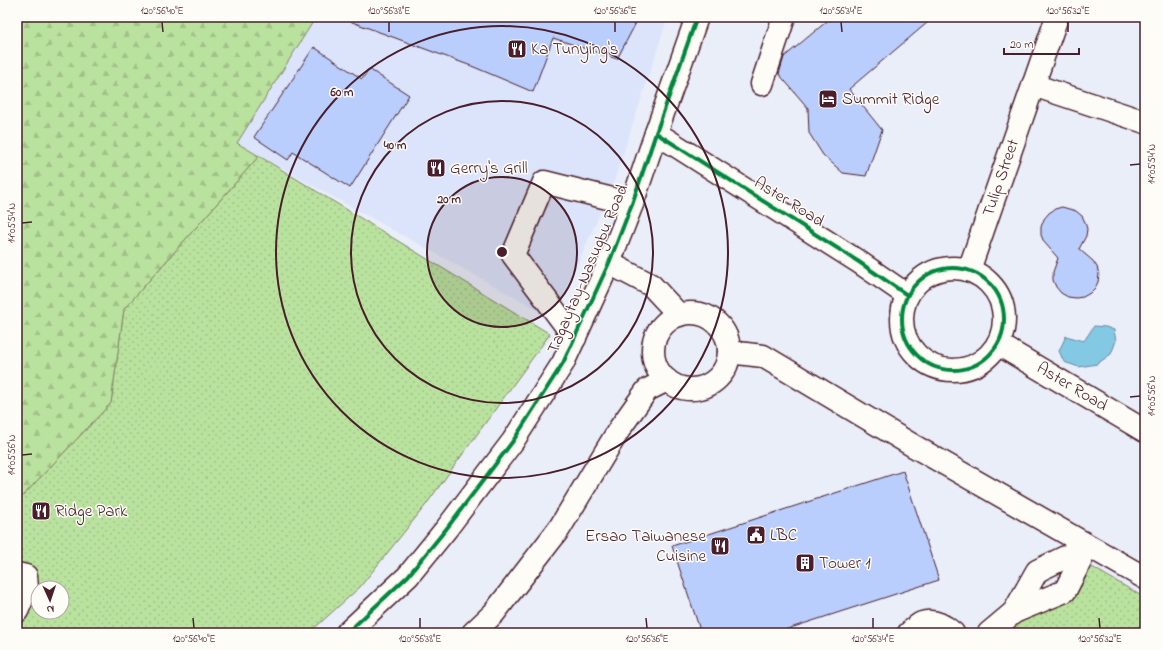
<svg xmlns="http://www.w3.org/2000/svg" width="1162" height="650" viewBox="0 0 1162 650" font-family="'Indie Flower',sans-serif">
<style>
.built{fill:#dbe4fa}
.green{fill:url(#green-dots);stroke:#828064;fill-rule:evenodd}
.forest{fill:url(#forest-firs);stroke:#828064}
.water{fill:#83c9e4;stroke:#6c859a}
.building{fill:#bacefe;stroke:#4a1f2b}
.lines{fill:none;stroke-linecap:round;stroke-linejoin:round}
.minor-casing{stroke:#4a1f2b;stroke-width:25}
.major-casing{stroke:#4a1f2b;stroke-width:25}
.minor{stroke:#fdfcf7;stroke-width:22}
.major{stroke:#fdfcf7;stroke-width:22}
.cycleway-casing{stroke:#fdfcf7;stroke-width:6}
.cycleway{stroke:#00873e;stroke-width:4}
.ticks{fill:none;stroke:#4a1f2b;stroke-width:1.5}
.ring{fill:none;stroke:#4a1f2b;stroke-width:2}
.labels{text-anchor:middle;dominant-baseline:central;stroke-width:3;stroke-linejoin:round;paint-order:stroke}
.poi-label{font-size:17px;fill:#4a1f2b;stroke:#fdfcf7;text-anchor:start}
.street-label{font-size:17px;fill:#4a1f2b;stroke:#fdfcf7}
.centre{fill:#4a1f2b;stroke:#fdfcf7;stroke-width:2}
.ring-label{font-size:12px;text-anchor:middle;font-weight:bold;fill:#4a1f2b;stroke:#fdfcf7;stroke-width:3;stroke-linejoin:round;paint-order:stroke}
.neatline{fill:none;stroke:#4a1f2b;stroke-width:1.5}
.ticks-label{font-size:10px;text-anchor:middle;fill:#4a1f2b}
</style>
<defs>
<pattern id="green-dots" width="8" height="8" patternUnits="userSpaceOnUse"><rect width="8" height="8" fill="#b9e29e"/><path d="M2 2h.1M6 6h.1" fill="none" stroke="#a1c188" stroke-width="1.8" stroke-linecap="round"/></pattern>
<pattern id="forest-firs" width="22" height="20" patternUnits="userSpaceOnUse"><rect width="22" height="20" fill="#b9e29e"/><path d="M5 1l3.5 6h-7zM16 11l3.5 6h-7z" fill="#a1c188"/></pattern>
</defs>
<rect width="100%" height="100%" fill="#e9eef9"/>
<filter id="ink" filterUnits="userSpaceOnUse"><feTurbulence type="fractalNoise" baseFrequency=".025" numOctaves="2"/><feDisplacementMap in="SourceGraphic" scale="8" xChannelSelector="R" yChannelSelector="G"/><feConvolveMatrix kernelMatrix="1 2 1 2 8 2 1 2 1" color-interpolation-filters="sRGB"/></filter>
<g filter="url(#ink)">
<polygon class="built" points="316,17 668,17 614,181 554,319 236,143"/>
<g class="green">
<path d="M 259,156 L 550,334 L 425,506 L 360,587 L 309,633 L 17,633 L 17,502 L 111,403 L 124,309 ZM 38,588 L 62,588 L 62,612 L 38,612 Z"/>
<polygon points="1092,567 1145,598 1145,633 989,633 998,625 1072,600"/>
</g>
<polygon class="forest" points="17,17 316,17 237,143 259,156 124,309 111,403 17,502"/>
<polygon class="water" points="1094,326 1106,327 1114,330 1116,341 1111,354 1097,364 1079,367 1064,362 1059,351 1066,336 1084,341"/>
<g class="building">
<polygon points="345,17 639,17 617,59 553,38 533,92 474,67 344,19"/>
<polygon points="832,17 934,17 849,89 882,130 866,176 843,173 823,155 809,133 808,108 779,74 784,57"/>
<polygon points="314,47 362,79 369,69 409,95 350,188 293,152 288,160 254,137"/>
<polygon points="1062,207 1076,211 1082,216 1085,222 1087,229 1086,236 1079,249 1093,261 1097,267 1099,274 1098,282 1095,288 1090,293 1083,297 1076,298 1068,297 1061,293 1056,287 1053,280 1053,272 1058,258 1044,242 1041,235 1041,227 1044,219 1049,213 1055,209"/>
<polygon points="903,471 939,580 775,633 701,633 672,546"/>
</g>
<g class="lines">
<g class="minor-casing">
<g id="minor">
<polyline points="762,84 784,17"/>
<polyline points="1033,85 1145,122"/>
<polyline points="656,133 859,262 907,295"/>
<polyline points="609,263 651,285 679,315"/>
<circle cx="953" cy="319" r="51"/>
<polyline points="969,270 1057,17"/>
<circle cx="691" cy="351" r="38"/>
<polyline points="575,338 513,255 544,182 632,204"/>
<polyline points="998,344 1145,431"/>
<polyline points="729,352 763,356 912,445 1145,578"/>
<polyline points="17,574 26,576 27,588 17,611"/>
<polyline points="1014,612 1037,571 1088,546"/>
<polyline points="473,633 494,613 559,529 620,428 647,390 667,380"/>
<path d="M 909,633 C 913,630 917,625 922,623 C 934,619 944,625 953,633"/>
<polyline points="989,633 1014,612 1065,591 1088,546"/>
</g>
</g>
<g class="major-casing">
<polyline id="major" points="347,633 408,576 447,528 513,441 563,363 609,263 632,204 656,133 697,17"/>
</g>
<use href="#minor" class="minor"/>
<use href="#major" class="major"/>
<g class="cycleway-casing">
<g id="cycleway">
<polyline points="656,133 859,262 907,295"/>
<circle cx="953" cy="319" r="51"/>
<polyline points="347,633 408,576 447,528 513,441 563,363 609,263 632,204 656,133 697,17"/>
</g>
</g>
<use href="#cycleway" class="cycleway"/>
</g>
</g>
<path class="ticks" d="M 162,22 L 163,32M 389,22 L 389,32M 615,22 L 615,32M 841,22 L 842,32M 1068,22 L 1068,32M 1130,165 L 1140,164M 22,223 L 32,222M 1130,397 L 1140,396M 22,455 L 32,454M 193,618 L 194,628M 420,618 L 420,628M 646,618 L 647,628M 873,618 L 873,628M 1099,618 L 1100,628"/>
<circle cx="502" cy="252" r="75" fill="#4a1f2b" fill-opacity=".12"/>
<g class="ring">
<circle cx="502" cy="252" r="75"/>
<circle cx="502" cy="252" r="151"/>
<circle cx="502" cy="252" r="226"/>
</g>
<defs>
<g id="restaurant-square" transform="scale(1)"><rect x="-9" y="-9" width="18" height="18" rx="4" fill="#4a1f2b" stroke="#fdfcf7"/><path d="M-5-6h1v4h1v-4h1v4h1v-4h1v5L-1.5 .5V6h-2V.5L-5-1ZM5-6V6H3V1.5H1.5Q1.5-4 5-6Z" fill="#fff"/></g>
<g id="hotel-square" transform="scale(1)"><rect x="-9" y="-9" width="18" height="18" rx="4" fill="#4a1f2b" stroke="#fdfcf7"/><path d="M-6-4.5h1.5V1H6V5H4.5V3h-9V5H-6ZM-4 0a1.8 1.8 0 1 1 3.6 0ZM.5 0V-2.5h3Q6-2.5 6 0Z" fill="#fff"/></g>
<g id="civic-square" transform="scale(1)"><rect x="-9" y="-9" width="18" height="18" rx="4" fill="#4a1f2b" stroke="#fdfcf7"/><path d="M-.6-6.5H3V-4.5H.6V-3L4-1V1h2V6H-6V1h2V-1L-.6-3ZM-1.2 2.5V6h2.4V2.5Z" fill="#fff"/></g>
<g id="building-square" transform="scale(1)"><rect x="-9" y="-9" width="18" height="18" rx="4" fill="#4a1f2b" stroke="#fdfcf7"/><path d="M-4-6H4V6H1V3H-1V6H-4ZM-2.5-4.3h1.7v1.8h-1.7ZM.8-4.3h1.7v1.8H.8ZM-2.5-1h1.7V.8h-1.7ZM.8-1h1.7V.8H.8Z" fill="#fff"/></g>
</defs>
<g fill-rule="evenodd">
<use href="#restaurant-square" x="517" y="49"/>
<use href="#hotel-square" x="828" y="99"/>
<use href="#restaurant-square" x="436" y="168"/>
<use href="#restaurant-square" x="41" y="511"/>
<use href="#civic-square" x="756" y="535"/>
<use href="#restaurant-square" x="720" y="546"/>
<use href="#building-square" x="805" y="563"/>
</g>
<g class="labels">
<g class="poi-label">
<text x="531" y="49">Ka Tunying's</text>
<text x="842" y="99">Summit Ridge</text>
<text x="450" y="168">Gerry's Grill</text>
<text x="55" y="511">Ridge Park</text>
<text x="770" y="535">LBC</text>
<text x="706" y="536" text-anchor="end">Ersao Taiwanese<tspan x="706" dy="20">Cuisine</tspan></text>
<text x="819" y="563">Tower 1</text>
</g>
<g class="street-label">
<text transform="translate(1001 178) rotate(-71)">Tulip Street</text>
<text transform="translate(789 202) rotate(32)">Aster Road</text>
<text transform="translate(588 269) rotate(-67)">Tagaytay-Nasugbu Road</text>
<text transform="translate(1072 387) rotate(31)">Aster Road</text>
</g>
</g>
<circle cx="502" cy="252" r="6" class="centre"/>
<g class="ring-label">
<text x="342" y="96">60 m</text>
<text x="395" y="149">40 m</text>
<text x="449" y="203">20 m</text>
</g>
<rect width="1162" height="650" fill="none" stroke="#fdfcf7" stroke-width="44"/>
<g transform="translate(50 600) rotate(177)"><circle r="19" fill="#fdfcf7" stroke="#b5a4a5"/>
<path d="M0-3L7 15L0 10L-7 15Z" fill="#4a1f2b"/>
<text y="-6" font-size="11" font-weight="bold" text-anchor="middle" fill="#4a1f2b">N</text>
</g>
<path d="M1004 48v6h75v-6" fill="none" stroke="#4a1f2b" stroke-width="2"/>
<text x="1010" y="48" font-size="12" fill="#4a1f2b" stroke="#fdfcf7" stroke-width="3" paint-order="stroke">20 m</text>
<rect x="22" y="22" width="1118" height="606" class="neatline"/>
<g class="ticks-label">
<text x="162" y="14">120°56'40"E</text>
<text x="389" y="14">120°56'38"E</text>
<text x="615" y="14">120°56'36"E</text>
<text x="841" y="14">120°56'34"E</text>
<text x="1068" y="14">120°56'32"E</text>
<text transform="translate(1151 164) rotate(-90)" y="4">14°05'54"N</text>
<text transform="translate(11 223) rotate(-90)" y="4">14°05'54"N</text>
<text transform="translate(1151 396) rotate(-90)" y="4">14°05'56"N</text>
<text transform="translate(11 455) rotate(-90)" y="4">14°05'56"N</text>
<text x="194" y="642">120°56'40"E</text>
<text x="420" y="642">120°56'38"E</text>
<text x="647" y="642">120°56'36"E</text>
<text x="873" y="642">120°56'34"E</text>
<text x="1100" y="642">120°56'32"E</text>
</g>
</svg>
